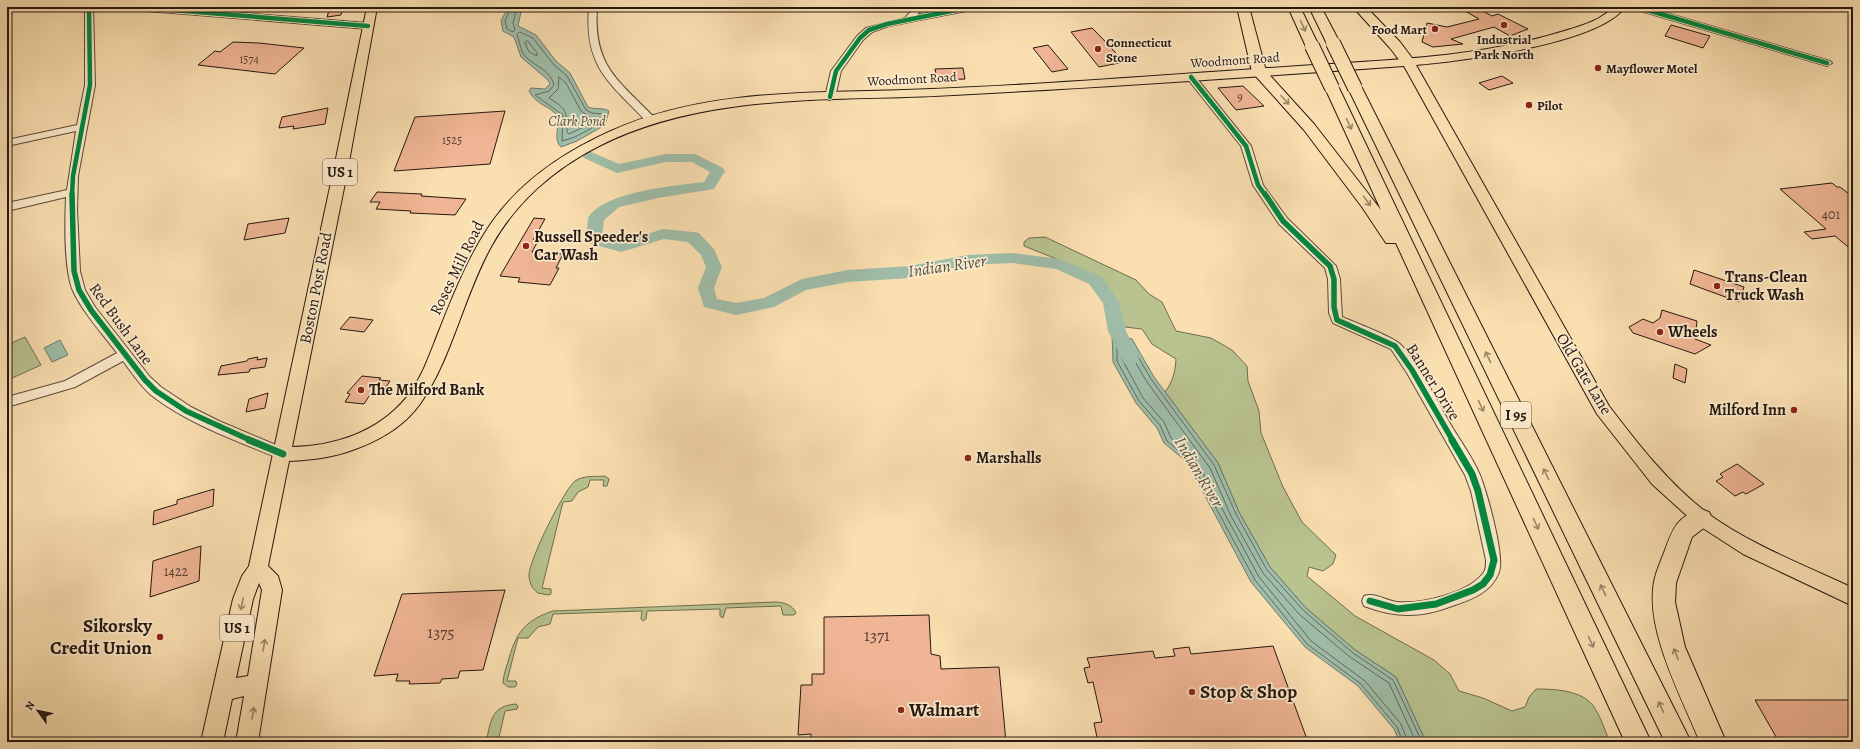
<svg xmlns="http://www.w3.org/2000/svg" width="1860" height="749" viewBox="0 0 1860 749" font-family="Alegreya,serif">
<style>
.green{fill:#b9c390;stroke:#6e6e50}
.water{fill:#9fbda9;stroke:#6e7b6c}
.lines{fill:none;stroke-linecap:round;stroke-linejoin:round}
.shore{stroke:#626a5d;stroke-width:1}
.river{fill:#9fbda9;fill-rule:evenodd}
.building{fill:#f0b594;stroke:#241811}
.minor-casing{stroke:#5a4a39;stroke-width:2}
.major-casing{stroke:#241811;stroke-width:2}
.highway-casing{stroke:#241811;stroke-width:2}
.minor{fill:#fceacc;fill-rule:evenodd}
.major{fill:#fadfb1;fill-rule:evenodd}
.highway{fill:#fadfb1;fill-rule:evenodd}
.highway-bridge-casing{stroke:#241811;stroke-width:16;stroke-linecap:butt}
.highway-bridge{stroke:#fadfb1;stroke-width:14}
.cycleway-far2-casing{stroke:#fceacc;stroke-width:6}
.cycleway-far1-casing{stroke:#fceacc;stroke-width:8}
.cycleway-casing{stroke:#fceacc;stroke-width:10}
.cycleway-far2{stroke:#00873e;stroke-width:4.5}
.cycleway-far1{stroke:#00873e;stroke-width:5.5}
.cycleway{stroke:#00873e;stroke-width:7}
.oneway{stroke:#9a8569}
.poi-dot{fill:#8f2418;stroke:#fceacc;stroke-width:1.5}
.labels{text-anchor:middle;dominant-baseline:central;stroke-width:3.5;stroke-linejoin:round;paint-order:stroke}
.far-number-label{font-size:12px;fill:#573f32}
.far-poi-label{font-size:13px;font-weight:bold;fill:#241811;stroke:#fceacc;text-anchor:start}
.far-street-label{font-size:13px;fill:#241811;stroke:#fceacc}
.far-water-label{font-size:14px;font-style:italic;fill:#4f5246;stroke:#fceacc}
.number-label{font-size:14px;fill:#573f32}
.shield{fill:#fceacc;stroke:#655749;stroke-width:1}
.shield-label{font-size:15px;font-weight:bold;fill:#241811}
.poi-label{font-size:16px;font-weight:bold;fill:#241811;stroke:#fceacc;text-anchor:start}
.street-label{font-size:16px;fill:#241811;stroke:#fceacc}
.water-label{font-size:17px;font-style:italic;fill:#4f5246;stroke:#fceacc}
.near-number-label{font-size:17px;fill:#573f32}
.near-poi-label{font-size:19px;font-weight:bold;fill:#241811;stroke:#fceacc;text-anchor:start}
</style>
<rect width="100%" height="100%" fill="#fadfb1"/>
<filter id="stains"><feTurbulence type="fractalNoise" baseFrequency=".005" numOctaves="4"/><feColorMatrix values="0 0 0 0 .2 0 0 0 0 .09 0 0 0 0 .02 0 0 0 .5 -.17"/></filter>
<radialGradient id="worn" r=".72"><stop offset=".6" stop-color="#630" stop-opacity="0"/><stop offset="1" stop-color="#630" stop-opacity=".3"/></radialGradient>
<g class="green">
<path d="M 1045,237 L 1136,280 L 1149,294 L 1162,302 L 1176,331 L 1211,338 L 1232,350 L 1247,366 L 1248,381 L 1259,411 L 1261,433 L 1283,487 L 1302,522 L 1336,555 L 1333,564 L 1323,571 L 1309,567 L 1307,576 L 1355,616 L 1434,660 L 1450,674 L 1459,691 L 1483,698 L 1512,711 L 1525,707 L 1529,697 L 1536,689 C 1554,689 1583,690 1594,707 C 1601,717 1605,731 1610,742 L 1426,742 L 1396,677 L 1355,650 L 1306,608 L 1270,567 L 1239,512 L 1218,463 L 1165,392 C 1173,381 1175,373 1176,359 L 1152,344 L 1142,329 L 1125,327 L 1112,322 L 1105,306 L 1101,283 L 1054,258 L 1024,246 L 1024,242 L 1029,238 Z"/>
<polygon points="25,337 41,365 10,379 7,373 7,345"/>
<path d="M 605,476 L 609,479 L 607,486 L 603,486 L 604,480 L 590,480 L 588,487 L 578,492 L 572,501 L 563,502 L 542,588 L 551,589 L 551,594 L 548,595 L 538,593 C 532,589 529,582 529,575 C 529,560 564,490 575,481 C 584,475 595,477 605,476 Z"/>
<path d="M 775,602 C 783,602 793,605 796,613 L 794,615 L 783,615 L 781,606 L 726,608 L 723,618 L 720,616 L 720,609 L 647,611 L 646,619 L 643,621 L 641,619 L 642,611 L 553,614 L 550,624 L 538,627 L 528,638 L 518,638 L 507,681 L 516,681 L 517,684 L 515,687 L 508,687 L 503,683 C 503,676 506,668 508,662 C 515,634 525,620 553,611 Z"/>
<path d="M 516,704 L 518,706 L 517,709 L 505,711 L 498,742 L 486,742 C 491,721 491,706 516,704 Z"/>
</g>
<g class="water">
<path d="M 508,7 L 522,7 L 518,26 L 536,35 L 556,61 L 570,73 L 588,107 C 595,110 602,107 609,111 L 605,125 L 577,141 L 561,147 C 553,140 559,126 559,117 C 549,105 537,106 529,91 L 531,88 L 545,89 L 550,84 L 548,80 L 521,57 L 514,37 L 503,31 L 501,21 Z"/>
<polygon points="1112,334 1132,339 1154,377 1218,463 1239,512 1270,567 1306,608 1355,650 1396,677 1426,742 1400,742 1394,729 1358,686 1305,647 1251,582 1187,462 1164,443 1157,428 1136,403 1113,362"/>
<polygon points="60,340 68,355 52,362 44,348"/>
</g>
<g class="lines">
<g class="shore">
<polyline points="511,7 505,21 507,29 513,32 515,30 513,23 517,7"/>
<path d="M 520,32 L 533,38 L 553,64 L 567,76 L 586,110 L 592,113 L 603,114 L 601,123 L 575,137 L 562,141 L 563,115 L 535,95 L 549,91 L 554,85 C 550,69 535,67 525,56 C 520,50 520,42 517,35 Z"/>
<polygon points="528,41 537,53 537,56 529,52 525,43"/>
<path d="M 559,77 L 566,83 L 581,111 L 594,120 L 590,124 L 569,134 L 567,132 C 567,112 567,109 549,98 L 558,89 Z"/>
<polyline points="1403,742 1397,727 1361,684 1307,644 1255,580 1190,460 1167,441 1160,425 1139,401 1117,361 1117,341 1130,343 1151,379 1214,465 1236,514 1267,570 1304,611 1353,653 1393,680 1422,742"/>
<polyline points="1408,742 1401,724 1365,681 1311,641 1259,577 1194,457 1171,438 1164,422 1143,398 1122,359 1122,347 1127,348 1147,382 1210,468 1231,516 1263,573 1300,615 1350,657 1389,683 1416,742"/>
</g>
<path class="river" d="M 589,151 L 619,164 L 666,154 L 695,154 L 723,168 L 725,171 L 714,189 L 658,198 L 619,207 L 604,220 L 602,236 L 621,242 L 663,229 L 693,232 L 699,233 L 714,249 L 722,267 L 714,288 L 717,299 L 736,303 L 764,298 L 802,279 L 848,270 L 910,266 L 967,255 L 1012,253 L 1059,259 L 1101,276 L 1119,302 L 1126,331 L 1139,358 L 1136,363 L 1130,364 L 1124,363 L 1108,331 L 1103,303 L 1089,284 L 1056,269 L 1012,263 L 967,265 L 910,278 L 848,282 L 806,290 L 774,307 L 736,315 L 704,307 L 698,288 L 706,267 L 701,255 L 688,242 L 664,239 L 621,252 L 588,243 L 586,239 L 588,218 C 605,191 674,186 704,182 L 710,172 L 692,162 L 666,162 L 617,173 L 584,158 L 582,155 L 584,152 Z"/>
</g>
<g class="building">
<polygon points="330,7 343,7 341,15 327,17"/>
<polygon points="1458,7 1476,7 1492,16 1498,14 1528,29 1510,36 1494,27 1451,39 1463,44 1433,47 1422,42 1427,23 1447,27 1479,19"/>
<polygon points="1671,25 1710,36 1703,48 1665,36"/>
<polygon points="1092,28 1101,37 1124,62 1099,67 1071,32"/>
<polygon points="233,42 259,43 304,48 275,74 198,65 215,51 220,52"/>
<polygon points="1048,45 1068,69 1052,72 1033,48"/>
<polygon points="963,68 965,79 937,80 935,69"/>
<polygon points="1502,76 1513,83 1489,90 1479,83"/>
<polygon points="1243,86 1264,106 1236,110 1218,88"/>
<polygon points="328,108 325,124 293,129 294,126 279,128 282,117"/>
<polygon points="505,111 490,164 394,171 415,117"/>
<polygon points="1832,183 1837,187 1840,187 1853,197 1853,251 1835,236 1812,239 1804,232 1826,229 1780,189"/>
<polygon points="377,192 422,194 421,196 466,199 455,215 410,213 411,211 376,209 380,202 370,202"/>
<polygon points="289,218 285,233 244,240 248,224"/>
<polygon points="534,218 545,219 533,240 538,241 532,252 563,254 556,268 559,268 550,285 518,282 520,278 500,276"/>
<polygon points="1694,270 1744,287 1739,302 1690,284"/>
<polygon points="1662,310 1697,321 1695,339 1711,345 1695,354 1633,333 1629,327 1643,319 1653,323 1660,318"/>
<polygon points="350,317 373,320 364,332 340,329"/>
<polygon points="258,357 257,360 267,358 265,367 250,369 249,372 218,375 221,366 247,361 248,359"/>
<polygon points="1675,364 1687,369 1685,383 1673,378"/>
<polygon points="362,376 381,378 379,380 390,381 384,390 373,390 364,404 345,402 350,394 347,393"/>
<polygon points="268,393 265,408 246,412 249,399"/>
<polygon points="1737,464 1740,466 1764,484 1746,494 1743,492 1735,496 1716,481 1723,477 1720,474"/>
<polygon points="214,489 213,506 153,525 154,511 177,504 177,500"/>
<polygon points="201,546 199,581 150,597 153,561"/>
<polygon points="505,590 483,670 460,671 458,678 442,679 440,683 409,684 410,681 396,681 398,674 374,676 402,594"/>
<polygon points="929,615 931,654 940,656 941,669 999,667 1006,742 811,742 811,734 798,735 801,685 812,685 812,674 824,674 824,617"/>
<polygon points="1273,646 1308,742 1098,742 1094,723 1102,722 1093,682 1088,683 1084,668 1090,667 1087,658 1153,651 1155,658 1175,656 1173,649 1189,647 1191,654"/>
<polygon points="1755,700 1853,700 1853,742 1779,742"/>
</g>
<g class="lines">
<g class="minor-casing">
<g id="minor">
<path d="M 85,7 L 93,7 L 95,85 L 78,176 L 77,210 L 80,271 L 85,290 L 95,307 L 150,377 L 161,387 L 191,407 L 219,421 L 288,450 L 290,454 L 288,458 L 283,460 L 278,458 C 235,440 188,424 151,395 C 140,385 132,373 123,361 L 75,387 L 7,407 L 7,397 L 65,381 L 117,353 C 102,333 84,314 73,291 C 64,270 65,220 66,197 L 7,211 L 7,203 L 67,190 L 76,131 L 7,146 L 7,140 L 77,125 L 85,85 Z"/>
<polygon points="131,7 167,7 368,23 372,26 368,29 135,10"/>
<path d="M 589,7 L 597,7 C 593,66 617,79 655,118 L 656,120 L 655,122 L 647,122 C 609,82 584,67 589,7 Z"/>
<polygon points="915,7 924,7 917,15 958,7 975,7 971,10 889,26 872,32 863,40 841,71 835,97 830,100 827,99 825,97 831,71 857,36 866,28 905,18"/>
<polygon points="1633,7 1646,7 1830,61 1832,63 1827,66 1824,65 1634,9"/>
<path d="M 1191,74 L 1194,75 L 1251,146 L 1263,185 L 1287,218 L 1336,266 L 1340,279 L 1342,317 C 1354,322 1393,337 1400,344 C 1417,360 1436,399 1448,420 C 1458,438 1472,456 1480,475 C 1487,493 1505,556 1499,572 C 1492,592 1471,600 1452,606 C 1421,618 1396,618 1364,606 L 1362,601 L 1364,596 C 1375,592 1387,601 1397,602 C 1421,604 1470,593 1484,572 C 1486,569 1486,564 1486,560 L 1471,491 L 1465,475 L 1407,373 L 1391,349 L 1333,323 L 1329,313 L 1328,279 L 1325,268 L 1279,224 L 1253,185 L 1241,146 L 1186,77 Z"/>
</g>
</g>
<g class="major-casing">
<path id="major" d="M 367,7 L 377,7 L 347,173 L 292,447 C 335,446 378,432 406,398 C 422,379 430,353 439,331 C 454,293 469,255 492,222 C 522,180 564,152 611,131 C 710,86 825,94 931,89 C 1040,85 1148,76 1256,69 C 1319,64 1382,62 1445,55 C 1488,50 1530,42 1571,29 C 1580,26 1590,23 1599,18 C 1609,12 1613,7 1625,7 C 1599,44 1461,61 1416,65 L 1609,406 C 1638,444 1668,483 1707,513 C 1751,545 1804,565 1853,588 L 1853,606 L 1743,554 L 1695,523 L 1652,484 L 1597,414 L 1404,66 C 1254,77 1104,87 954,95 C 835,102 708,91 599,146 C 555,168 516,202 492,245 C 464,294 452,359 420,404 C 405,425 382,439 358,448 C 336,457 313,460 289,461 L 268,566 L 278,576 L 282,590 L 258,742 L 236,742 L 244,696 L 232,699 L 223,742 L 201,742 L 233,599 L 242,576 L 249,566 L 333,173 ZM 259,583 L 262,590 L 248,676 L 236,678 L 253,599 Z"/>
</g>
<g class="highway-casing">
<g id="highway">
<polygon points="1237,7 1249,7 1266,71 1314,124 1381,210 1325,88 1327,85 1337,85 1339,88 1651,742 1625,742 1396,243 1386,243 1362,207 1304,130 1252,72"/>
<polygon points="1288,7 1300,7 1319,46 1317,49 1307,49"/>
<polygon points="1309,7 1321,7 1340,43 1338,46 1328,46"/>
<polygon points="1353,7 1366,7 1400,42 1415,62 1413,65 1403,65 1390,48"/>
<polygon points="1355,84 1360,85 1362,88 1691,742 1665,742 1348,88 1350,85"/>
<path d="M 1701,509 L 1709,512 L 1712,518 L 1709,524 L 1692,537 L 1676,583 L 1675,602 L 1685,647 L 1726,742 L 1700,742 C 1682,698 1645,630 1654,582 C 1656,571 1661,561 1665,550 C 1673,528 1677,517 1701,509 Z"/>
</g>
</g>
<use href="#minor" class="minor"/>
<use href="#major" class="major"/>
<use href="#highway" class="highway"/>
<g class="highway-bridge-casing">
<g id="highway-bridge">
<polyline points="1333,43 1355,88"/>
<polyline points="1312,46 1332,88"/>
</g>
</g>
<use href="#highway-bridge" class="highway-bridge"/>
<g class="cycleway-far2-casing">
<g id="cycleway-far2">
<polyline points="135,7 368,26"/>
<polyline points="1637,7 1827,63"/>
<polyline points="1191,77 1246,146 1258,185 1265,195"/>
<polyline points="830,97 836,71 860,38 869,30 887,24 971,7"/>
<polyline points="72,195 73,176 90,85 89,7"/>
</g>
</g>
<g class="cycleway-far1-casing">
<g id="cycleway-far1">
<polyline points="72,194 74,271 79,290 91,310 145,380 156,391 186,411 252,441"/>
<polyline points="1265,194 1283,221 1330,266 1334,279 1334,307 1337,320 1395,346 1412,370 1453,441"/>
</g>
</g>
<g class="cycleway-casing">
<g id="cycleway">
<polyline points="249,440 283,454"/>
<polyline points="1370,601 1398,609 1436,604 1473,590 1483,584 1490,575 1494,560 1478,491 1472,474 1452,440"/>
</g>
</g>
<use href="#cycleway-far2" class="cycleway-far2"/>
<use href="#cycleway-far1" class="cycleway-far1"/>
<use href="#cycleway" class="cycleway"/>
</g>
<defs><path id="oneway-shaft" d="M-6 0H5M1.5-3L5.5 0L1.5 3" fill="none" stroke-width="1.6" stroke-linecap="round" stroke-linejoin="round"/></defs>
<g class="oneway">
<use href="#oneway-shaft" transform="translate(1303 26) rotate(65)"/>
<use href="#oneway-shaft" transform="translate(1285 100) rotate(48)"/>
<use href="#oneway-shaft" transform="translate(1349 124) rotate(65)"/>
<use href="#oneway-shaft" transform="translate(1367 201) rotate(54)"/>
<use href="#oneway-shaft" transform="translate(1488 357) rotate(-116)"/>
<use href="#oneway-shaft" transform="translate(1481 406) rotate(65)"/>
<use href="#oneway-shaft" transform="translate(1546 474) rotate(-116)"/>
<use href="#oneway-shaft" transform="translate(1536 524) rotate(65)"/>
<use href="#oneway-shaft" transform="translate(1603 590) rotate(-116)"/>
<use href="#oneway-shaft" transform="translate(242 604) rotate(102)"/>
<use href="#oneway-shaft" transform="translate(1591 642) rotate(65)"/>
<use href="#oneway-shaft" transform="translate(264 645) rotate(-81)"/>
<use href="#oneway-shaft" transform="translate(1676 654) rotate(-112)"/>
<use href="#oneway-shaft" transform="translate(1661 707) rotate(-116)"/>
<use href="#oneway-shaft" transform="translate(253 713) rotate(-80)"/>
</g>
<g class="poi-dot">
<circle cx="1504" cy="25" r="4"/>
<circle cx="1435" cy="29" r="4"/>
<circle cx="1098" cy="49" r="4"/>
<circle cx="1598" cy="68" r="4"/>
<circle cx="1529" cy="105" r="4"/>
<circle cx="526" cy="246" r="4"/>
<circle cx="1717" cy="286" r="4"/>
<circle cx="1660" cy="332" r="4"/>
<circle cx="361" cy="390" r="4"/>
<circle cx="1794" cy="410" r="4"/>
<circle cx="968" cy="458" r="4"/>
<circle cx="160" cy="637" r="4"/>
<circle cx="1192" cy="692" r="4"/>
<circle cx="901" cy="710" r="4"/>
</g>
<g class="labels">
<g class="far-number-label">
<text x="249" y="59">1574</text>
<text x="1240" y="97">9</text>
<text x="452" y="140">1525</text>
</g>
<g class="far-poi-label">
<text x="1427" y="29" text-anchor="end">Food Mart</text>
<text x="1504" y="39" text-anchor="middle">Industrial<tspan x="1504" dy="15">Park North</tspan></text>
<text x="1106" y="42">Connecticut<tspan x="1106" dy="15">Stone</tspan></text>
<text x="1606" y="68">Mayflower Motel</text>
<text x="1537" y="105">Pilot</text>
</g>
<g class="far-street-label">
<text transform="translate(1235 60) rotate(-4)">Woodmont Road</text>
<text transform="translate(912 79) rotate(-3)">Woodmont Road</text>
</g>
<g class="far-water-label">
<text x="577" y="121">Clark Pond</text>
</g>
<g class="number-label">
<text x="1831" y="214">401</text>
<text x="176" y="571">1422</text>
</g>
<g class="shield">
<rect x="323" y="159" width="34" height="26" rx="3"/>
<rect x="1501" y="402" width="30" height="26" rx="3"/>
<rect x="220" y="615" width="34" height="26" rx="3"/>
</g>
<g class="shield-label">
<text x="340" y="172">US 1</text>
<text x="1516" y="415">I 95</text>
<text x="237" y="628">US 1</text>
</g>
<g class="poi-label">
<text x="534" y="237">Russell Speeder's<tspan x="534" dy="18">Car Wash</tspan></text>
<text x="1725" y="277">Trans-Clean<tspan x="1725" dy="18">Truck Wash</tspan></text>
<text x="1668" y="332">Wheels</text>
<text x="369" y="390">The Milford Bank</text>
<text x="1786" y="410" text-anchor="end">Milford Inn</text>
<text x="976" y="458">Marshalls</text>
</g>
<g class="street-label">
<text transform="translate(457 268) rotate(-64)">Roses Mill Road</text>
<text transform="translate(316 288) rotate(-79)">Boston Post Road</text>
<text transform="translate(121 324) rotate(54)">Red Bush Lane</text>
<text transform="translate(1584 374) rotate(59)">Old Gate Lane</text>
<text transform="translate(1433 382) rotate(58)">Banner Drive</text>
</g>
<g class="water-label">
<text transform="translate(947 266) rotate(-8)">Indian River</text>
<text transform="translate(1199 472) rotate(59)">Indian River</text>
</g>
<g class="near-number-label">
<text x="441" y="632">1375</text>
<text x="877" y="635">1371</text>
</g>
<g class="near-poi-label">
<text x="152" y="626" text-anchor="end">Sikorsky<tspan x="152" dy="22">Credit Union</tspan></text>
<text x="1200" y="692">Stop &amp; Shop</text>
<text x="909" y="710">Walmart</text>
</g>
</g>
<rect width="1860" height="749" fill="none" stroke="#fadfb1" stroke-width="24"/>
<rect x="8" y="8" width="1844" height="733" fill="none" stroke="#241811" stroke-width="2"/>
<rect x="12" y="12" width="1836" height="725" fill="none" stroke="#241811"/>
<g transform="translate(38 711) rotate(303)" stroke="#fceacc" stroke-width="3" paint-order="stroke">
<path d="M0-3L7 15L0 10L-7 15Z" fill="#241811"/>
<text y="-6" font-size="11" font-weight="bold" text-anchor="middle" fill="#241811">N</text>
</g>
<rect width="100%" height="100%" filter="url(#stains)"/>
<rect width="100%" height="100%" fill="url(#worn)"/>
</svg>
